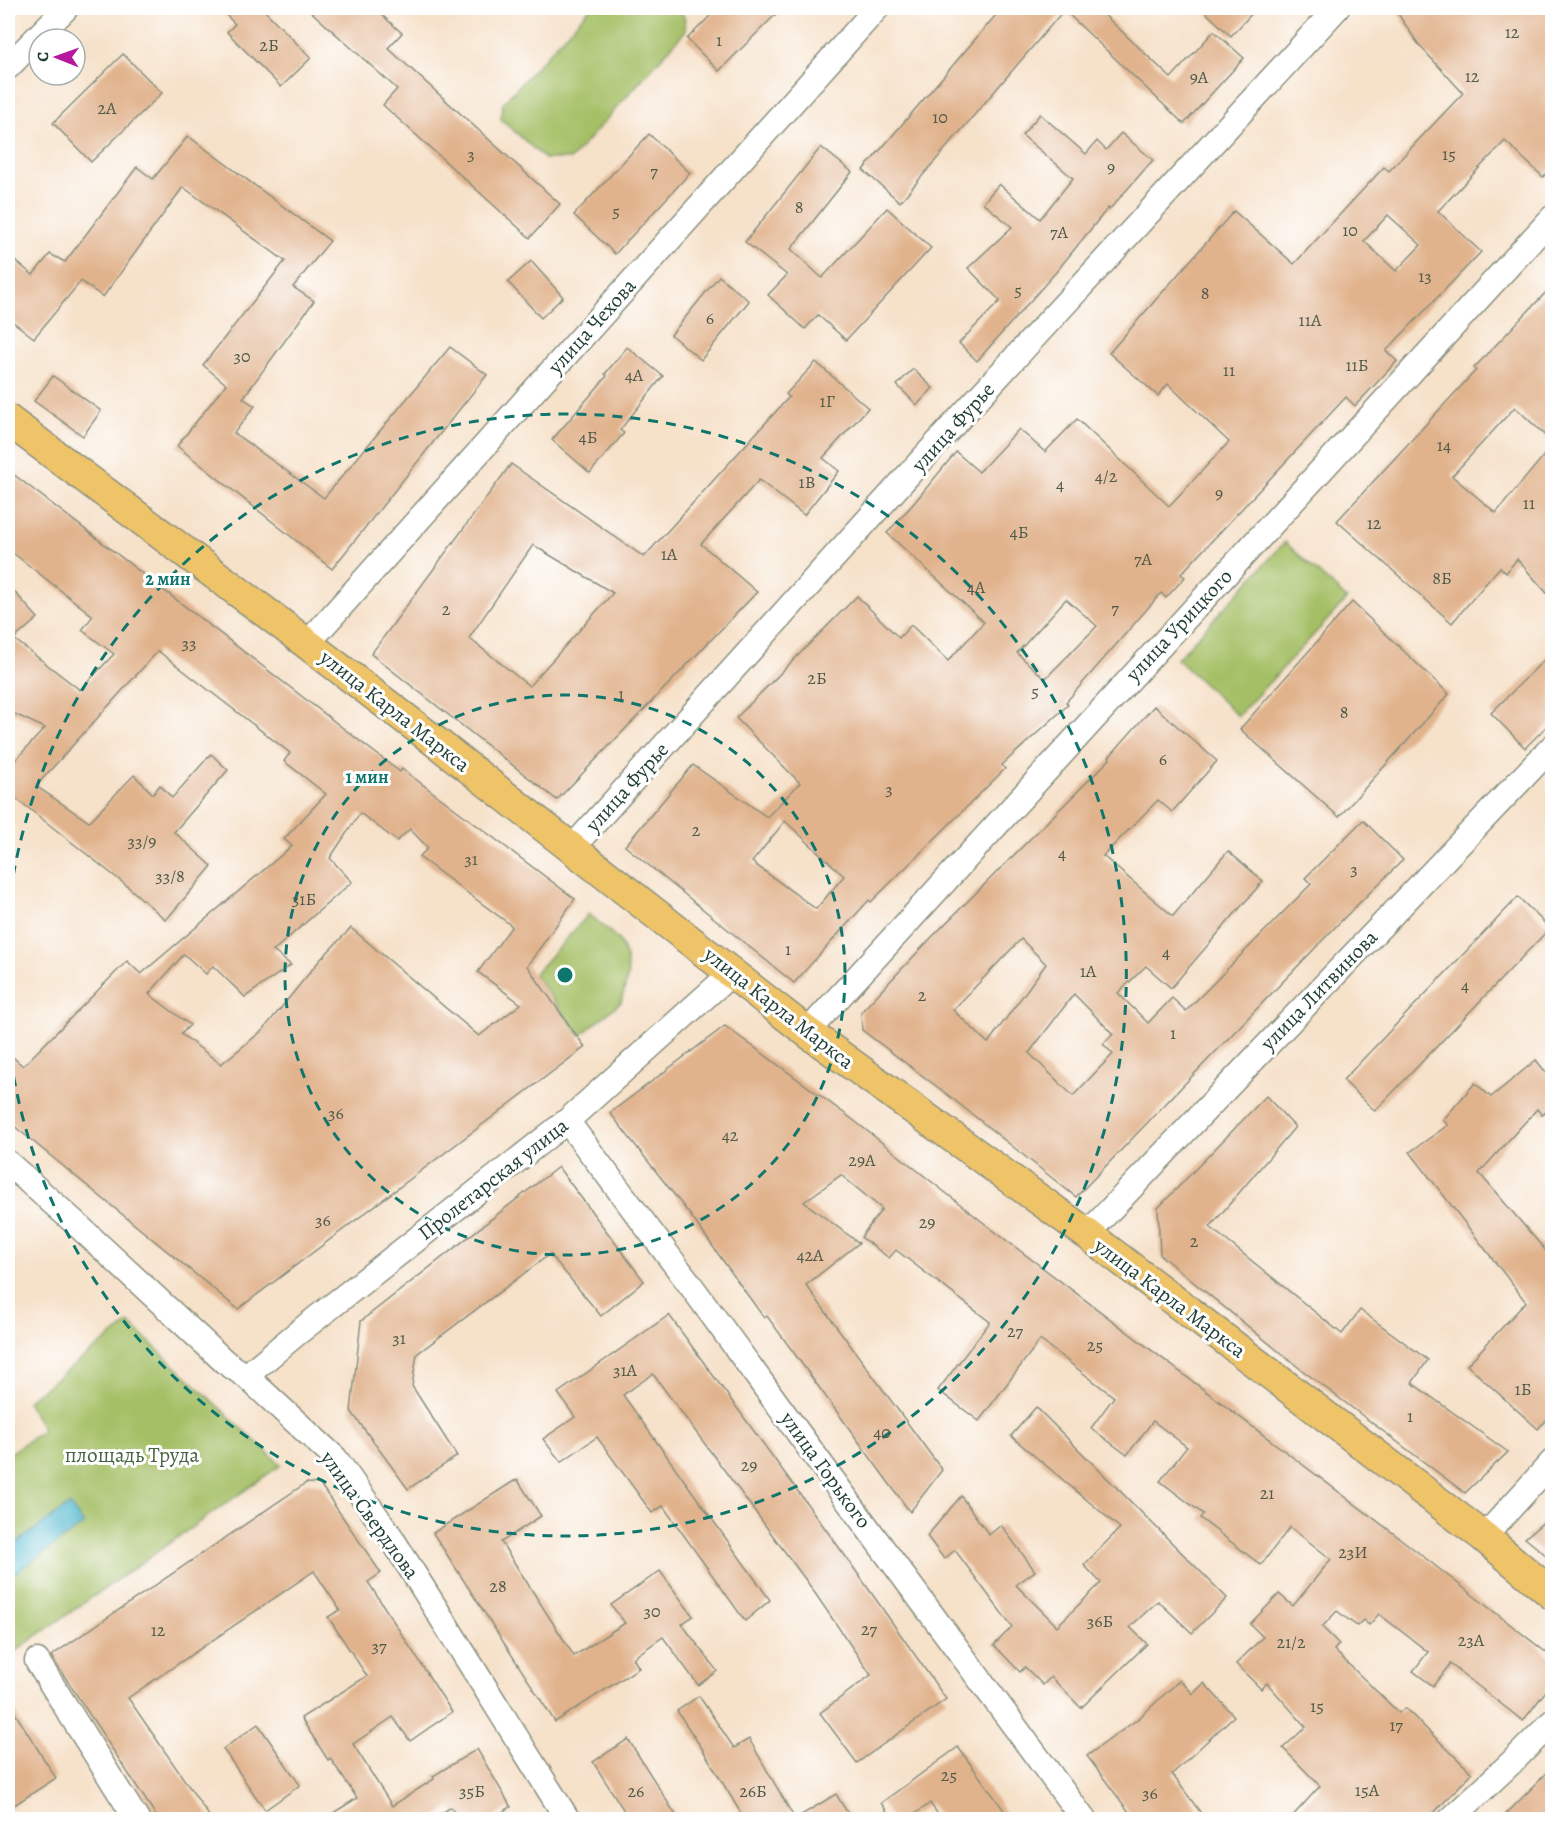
<svg xmlns="http://www.w3.org/2000/svg" width="1560" height="1827" viewBox="0 0 1560 1827" font-family="Alegreya,serif">
<style>
.green{fill:#a4bf65;stroke:#627e4c;stroke-width:1.5}
.water{fill:#50b7ce;stroke:#387a81;stroke-width:1.5}
.building{fill:#e1b38d;fill-rule:evenodd}
.lines{fill:none;stroke-linecap:round;stroke-linejoin:round}
.minor-casing{stroke:#8a8f7e;stroke-width:27}
.major-casing{stroke:#8a8f7e;stroke-width:33}
.minor{stroke:#fff;stroke-width:24}
.major{stroke:#efc469;stroke-width:30}
.ring{fill:none;stroke:#0f766e;stroke-width:3;stroke-dasharray:10 8}
.labels{text-anchor:middle;dominant-baseline:central;stroke-width:6;stroke-linejoin:round;paint-order:stroke}
.number-label{font-size:18px;fill:#505a4a}
.street-label{font-size:21px;fill:#1f3d34;stroke:#fff}
.park-label{font-size:21px;fill:#476443;stroke:#fff}
.centre{fill:#0f766e;stroke:#fff;stroke-width:3}
.ring-label{font-size:18px;text-anchor:middle;font-weight:bold;fill:#0f766e;stroke:#fff;stroke-width:6;stroke-linejoin:round;paint-order:stroke}
</style>
<rect width="100%" height="100%" fill="#fff"/>
<filter id="ink" filterUnits="userSpaceOnUse"><feTurbulence type="fractalNoise" baseFrequency=".0167" numOctaves="2"/><feDisplacementMap in="SourceGraphic" scale="12" xChannelSelector="R" yChannelSelector="G"/><feConvolveMatrix kernelMatrix="1 2 1 2 8 2 1 2 1" color-interpolation-filters="sRGB"/></filter>
<filter id="wash" filterUnits="userSpaceOnUse"><feTurbulence type="fractalNoise" baseFrequency=".008" numOctaves="4" result="noise"/><feDisplacementMap in="SourceGraphic" scale="24" xChannelSelector="R" yChannelSelector="G"/><feGaussianBlur stdDeviation="1.35" result="paint"/><feColorMatrix in="noise" values="0 0 0 0 0 0 0 0 0 0 0 0 0 0 0 0 0 1.4 0 .05"/><feComposite in="paint" operator="in"/></filter>
<g filter="url(#wash)">
<rect width="100%" height="100%" fill="#f6e1c9"/>
<g class="green">
<polygon points="590,8 676,8 684,16 686,30 571,159 545,159 501,119 503,103"/>
<polygon points="1285,542 1347,599 1238,716 1177,659"/>
<polygon points="589,914 618,939 626,956 628,975 621,1002 580,1036 534,974"/>
<polygon points="129,1323 281,1465 8,1656 8,1455 43,1430 27,1401"/>
</g>
<polygon class="water" points="69,1505 84,1524 8,1578 8,1549"/>
<g id="blocks">
<g class="building">
<polygon points="219,8 262,8 311,58 281,87 227,32 235,24"/>
<polygon points="307,8 374,8 402,33 388,48 560,204 530,238 383,105 397,89"/>
<polygon points="718,8 782,8 719,71 687,39"/>
<polygon points="1002,8 1097,8 1171,78 1214,31 1244,58 1184,124 1064,10 900,202 863,170"/>
<polygon points="1201,8 1257,8 1231,36"/>
<path d="M 1394,8 L 1552,8 L 1552,167 L 1543,177 L 1505,141 L 1438,211 L 1481,252 L 1386,351 L 1397,361 L 1355,406 L 1346,397 L 1181,574 L 1185,577 L 1166,598 L 1161,593 L 1066,702 L 1068,705 L 1002,765 L 1005,769 L 871,902 L 869,900 L 794,983 L 625,846 L 693,765 L 767,817 L 800,783 L 736,718 L 857,596 L 899,638 L 911,625 L 948,661 L 984,622 L 887,533 L 914,503 L 956,452 L 979,472 L 1019,429 L 1045,452 L 1077,419 L 1169,506 L 1229,442 L 1168,384 L 1158,396 L 1109,353 L 1234,211 L 1294,264 L 1384,167 L 1389,171 L 1463,93 L 1419,45 ZM 1388,215 L 1421,245 L 1396,271 L 1364,241 ZM 1066,599 L 1097,626 L 1045,679 L 1017,653 ZM 785,821 L 844,876 L 816,909 L 752,862 Z"/>
<polygon points="123,54 162,93 91,162 53,123"/>
<polygon points="1040,114 1086,154 1097,141 1106,150 1121,133 1153,160 1109,210 1108,208 1056,272 977,361 959,343 1000,301 968,268 1012,227 983,203 999,184 1040,219 1073,178 1022,135"/>
<polygon points="649,134 690,173 615,254 574,215"/>
<polygon points="188,136 330,241 293,287 314,301 243,398 255,406 234,433 324,498 450,347 487,375 332,569 177,446 226,384 203,365 285,261 183,187 103,297 81,281 34,338 8,318 8,255 33,275 50,254 65,262 137,167 153,179"/>
<polygon points="821,147 852,172 791,249 822,278 887,208 931,248 846,340 818,315 805,329 768,295 787,275 745,242"/>
<polygon points="531,261 563,297 541,318 508,282"/>
<polygon points="719,276 749,301 701,360 671,335"/>
<polygon points="1552,286 1552,442 1515,407 1452,476 1496,513 1552,446 1552,599 1517,559 1506,573 1500,567 1452,623 1337,521 1476,370 1474,368"/>
<polygon points="627,347 663,376 620,430 624,433 590,473 552,440 607,376 605,374"/>
<path d="M 816,362 L 868,408 L 823,458 L 839,471 L 804,515 L 759,480 L 701,544 L 757,592 L 557,800 L 371,654 L 511,464 L 644,557 L 789,397 L 786,394 ZM 533,545 L 613,593 L 529,686 L 469,638 Z"/>
<polygon points="913,369 933,388 917,405 897,385"/>
<polygon points="53,376 101,411 83,436 34,401"/>
<path d="M 8,470 L 400,772 L 402,769 L 575,899 L 527,966 L 585,1047 L 238,1309 L 8,1121 L 8,1053 L 23,1066 L 127,961 L 141,974 L 292,846 L 284,839 L 326,794 L 284,761 L 290,753 L 158,651 L 36,786 L 89,822 L 134,775 L 153,794 L 160,785 L 172,798 L 211,754 L 228,770 L 174,832 L 212,866 L 166,920 L 127,886 L 8,792 L 8,768 L 45,728 L 8,711 L 8,585 L 38,618 L 14,639 L 80,690 L 114,654 L 82,630 L 93,616 L 8,549 ZM 360,813 L 397,841 L 410,829 L 428,848 L 419,857 L 512,926 L 478,972 L 521,1004 L 479,1036 L 351,928 L 319,961 L 263,1030 L 221,1064 L 181,1034 L 190,1025 L 149,994 L 184,954 L 206,974 L 213,966 L 245,997 L 291,965 L 273,951 L 352,882 L 330,858 Z"/>
<polygon points="1352,602 1449,694 1339,817 1240,729"/>
<polygon points="1552,652 1552,721 1525,748 1491,713"/>
<path d="M 1154,706 L 1217,761 L 1172,812 L 1158,800 L 1103,856 L 1173,916 L 1228,851 L 1263,881 L 1171,988 L 1146,966 L 1118,993 L 1148,1023 L 1172,998 L 1186,1011 L 1311,884 L 1305,878 L 1363,820 L 1403,860 L 1344,918 L 1076,1197 L 948,1095 L 862,1030 L 861,1012 L 931,938 L 1110,759 L 1109,757 ZM 1021,939 L 1046,964 L 988,1043 L 953,1010 ZM 1074,994 L 1113,1034 L 1103,1044 L 1113,1054 L 1073,1096 L 1029,1053 Z"/>
<polygon points="1518,897 1550,928 1375,1111 1343,1080"/>
<polygon points="725,1026 852,1119 998,1234 1397,1536 1552,1657 1552,1683 1523,1721 1450,1664 1433,1686 1413,1671 1428,1652 1379,1614 1369,1625 1363,1620 1357,1626 1337,1611 1322,1627 1339,1644 1334,1650 1399,1713 1405,1708 1472,1773 1427,1820 1289,1820 1320,1786 1283,1748 1306,1727 1267,1683 1261,1689 1236,1664 1263,1637 1250,1624 1279,1594 1293,1606 1331,1559 1290,1527 1261,1565 1200,1518 1203,1514 1160,1481 1187,1447 1153,1421 1127,1455 1091,1428 1114,1397 1040,1340 979,1421 938,1390 990,1322 896,1250 889,1258 861,1237 882,1209 841,1175 804,1202 859,1243 806,1285 942,1470 910,1512 767,1316 764,1318 691,1216 610,1113"/>
<polygon points="1536,1060 1552,1080 1552,1106 1542,1115 1537,1109 1479,1173 1552,1258 1552,1413 1538,1429 1467,1365 1526,1302 1410,1152 1448,1125 1443,1120 1475,1083 1491,1097"/>
<polygon points="1266,1096 1295,1127 1210,1227 1342,1334 1360,1310 1428,1360 1412,1383 1508,1452 1465,1493 1298,1367 1160,1255 1158,1208"/>
<polygon points="558,1167 644,1281 601,1316 550,1254 417,1354 412,1386 457,1456 408,1489 351,1411 361,1321"/>
<polygon points="669,1315 846,1557 946,1699 857,1763 820,1713 871,1675 808,1583 653,1374 623,1395 770,1600 745,1621 663,1506 652,1513 597,1437 561,1462 543,1439 575,1417 558,1393"/>
<polygon points="1036,1407 1227,1598 1192,1633 1158,1601 1130,1627 1147,1644 1081,1708 1051,1677 1043,1685 1025,1667 1020,1672 994,1645 1012,1627 955,1550 944,1559 927,1536 961,1496 989,1535 1001,1525 1035,1571 1016,1585 1057,1626 1101,1583 1084,1565 1120,1528 1011,1436"/>
<polygon points="517,1479 541,1516 501,1542 574,1656 625,1623 611,1605 660,1571 693,1616 682,1624 717,1671 698,1685 663,1637 633,1658 639,1668 555,1722 433,1533"/>
<polygon points="306,1483 320,1484 381,1573 368,1582 452,1712 410,1741 393,1717 353,1744 392,1806 434,1779 433,1776 477,1749 511,1807 489,1820 459,1820 451,1807 431,1820 322,1820 357,1798 330,1758 328,1760 301,1718 367,1676 328,1617 340,1610 314,1571 128,1698 212,1820 159,1820 51,1656"/>
<polygon points="1552,1515 1552,1560 1525,1538"/>
<polygon points="1180,1680 1193,1694 1204,1683 1234,1716 1172,1774 1206,1820 1135,1820 1087,1756 1139,1718"/>
<polygon points="699,1696 734,1748 749,1739 795,1819 836,1794 852,1820 745,1820 703,1750 677,1711"/>
<polygon points="8,1702 56,1778 8,1809"/>
<polygon points="258,1724 300,1785 265,1810 223,1749"/>
<polygon points="628,1739 679,1820 630,1820 593,1762"/>
<polygon points="958,1747 1011,1820 942,1820 930,1803 907,1820 893,1820 881,1803"/>
<polygon points="1552,1767 1552,1820 1500,1820 1536,1784"/>
</g>
</g>
</g>
<g filter="url(#ink)">
<use href="#blocks" fill-opacity="0" stroke="#8a8f7e" stroke-width="1.5"/>
<g class="lines">
<g class="minor-casing">
<g id="minor">
<polyline points="8,67 66,8"/>
<polyline points="307,644 877,8"/>
<polyline points="571,849 956,422 1337,8"/>
<polyline points="807,1032 1552,218"/>
<polyline points="567,1121 689,1283 872,1534 1084,1820"/>
<polyline points="8,1163 72,1220 225,1362 246,1376 335,1458 389,1534 568,1820"/>
<polyline points="1087,1234 1552,747"/>
<polyline points="246,1376 295,1335 567,1121 733,972"/>
<polyline points="1484,1537 1552,1462"/>
<polyline points="37,1661 137,1820"/>
<polyline points="1450,1820 1512,1762 1552,1722"/>
</g>
</g>
<g class="major-casing">
<polyline id="major" points="8,420 268,614 423,732 807,1032 1087,1234 1484,1537 1552,1594"/>
</g>
<use href="#minor" class="minor"/>
<use href="#major" class="major"/>
</g>
</g>
<g class="ring">
<circle cx="565" cy="975" r="280"/>
<path d="M8 911A561 561 0 1 1 8 1039"/>
</g>
<g class="labels">
<g class="number-label">
<text x="1512" y="32">12</text>
<text x="719" y="40">1</text>
<text x="269" y="45">2Б</text>
<text x="1472" y="76">12</text>
<text x="1199" y="77">9А</text>
<text x="107" y="108">2А</text>
<text x="940" y="117">10</text>
<text x="471" y="154">3</text>
<text x="1449" y="154">15</text>
<text x="1111" y="167">9</text>
<text x="654" y="171">7</text>
<text x="799" y="207">8</text>
<text x="616" y="211">5</text>
<text x="1350" y="230">10</text>
<text x="1059" y="232">7А</text>
<text x="1425" y="276">13</text>
<text x="1018" y="290">5</text>
<text x="1205" y="293">8</text>
<text x="710" y="318">6</text>
<text x="1310" y="320">11А</text>
<text x="242" y="356">30</text>
<text x="1357" y="365">11Б</text>
<text x="1229" y="370">11</text>
<text x="634" y="375">4А</text>
<text x="827" y="401">1Г</text>
<text x="588" y="437">4Б</text>
<text x="1444" y="445">14</text>
<text x="1106" y="476">4/2</text>
<text x="807" y="482">1В</text>
<text x="1060" y="484">4</text>
<text x="1219" y="493">9</text>
<text x="1529" y="503">11</text>
<text x="1374" y="523">12</text>
<text x="1019" y="532">4Б</text>
<text x="669" y="554">1А</text>
<text x="1143" y="559">7А</text>
<text x="1442" y="578">8Б</text>
<text x="976" y="587">4А</text>
<text x="1115" y="608">7</text>
<text x="446" y="609">2</text>
<text x="189" y="643">33</text>
<text x="817" y="678">2Б</text>
<text x="1035" y="691">5</text>
<text x="621" y="694">1</text>
<text x="1344" y="712">8</text>
<text x="1163" y="759">6</text>
<text x="889" y="789">3</text>
<text x="696" y="830">2</text>
<text x="142" y="841">33/9</text>
<text x="1062" y="853">4</text>
<text x="471" y="859">31</text>
<text x="1354" y="869">3</text>
<text x="170" y="876">33/8</text>
<text x="304" y="899">31Б</text>
<text x="788" y="949">1</text>
<text x="1166" y="952">4</text>
<text x="1088" y="971">1А</text>
<text x="1465" y="985">4</text>
<text x="922" y="995">2</text>
<text x="1173" y="1033">1</text>
<text x="336" y="1113">36</text>
<text x="730" y="1135">42</text>
<text x="862" y="1160">29А</text>
<text x="323" y="1220">36</text>
<text x="927" y="1222">29</text>
<text x="1194" y="1241">2</text>
<text x="810" y="1255">42А</text>
<text x="1015" y="1331">27</text>
<text x="399" y="1338">31</text>
<text x="1095" y="1345">25</text>
<text x="625" y="1370">31А</text>
<text x="1523" y="1389">1Б</text>
<text x="1410" y="1416">1</text>
<text x="882" y="1432">40</text>
<text x="749" y="1465">29</text>
<text x="1267" y="1493">21</text>
<text x="1353" y="1552">23И</text>
<text x="498" y="1586">28</text>
<text x="652" y="1611">30</text>
<text x="1100" y="1621">36Б</text>
<text x="869" y="1629">27</text>
<text x="158" y="1630">12</text>
<text x="1471" y="1640">23А</text>
<text x="1291" y="1642">21/2</text>
<text x="379" y="1646">37</text>
<text x="1317" y="1706">15</text>
<text x="1396" y="1725">17</text>
<text x="949" y="1775">25</text>
<text x="1367" y="1790">15А</text>
<text x="472" y="1791">35Б</text>
<text x="636" y="1791">26</text>
<text x="753" y="1791">26Б</text>
<text x="1150" y="1793">36</text>
</g>
<g class="street-label">
<text transform="translate(592 326) rotate(-48)">улица Чехова</text>
<text transform="translate(953 427) rotate(-48)">улица Фурье</text>
<text transform="translate(1179 625) rotate(-47)">улица Урицкого</text>
<text transform="translate(395 711) rotate(38)">улица Карла Маркса</text>
<text transform="translate(627 787) rotate(-48)">улица Фурье</text>
<text transform="translate(1319 990) rotate(-46)">улица Литвинова</text>
<text transform="translate(779 1008) rotate(38)">улица Карла Маркса</text>
<text transform="translate(493 1179) rotate(-38)">Пролетарская улица</text>
<text transform="translate(1170 1298) rotate(37)">улица Карла Маркса</text>
<text transform="translate(826 1470) rotate(54)">улица Горького</text>
<text transform="translate(370 1515) rotate(54)">улица Свердлова</text>
</g>
<g class="park-label">
<text x="132" y="1455">площадь Труда</text>
</g>
</g>
<circle cx="565" cy="975" r="9" class="centre"/>
<g class="ring-label">
<text x="168" y="585">2 мин</text>
<text x="367" y="783">1 мин</text>
</g>
<rect width="1560" height="1827" fill="none" stroke="#fff" stroke-width="30"/>
<g transform="translate(57 57) rotate(271)"><circle r="28" fill="#ffffff" stroke="#a5b1ae" stroke-width="1.5"/>
<path d="M0-4.5L10 22L0 15L-10 22Z" fill="#b5179e"/>
<text y="-9" font-size="16" font-weight="bold" text-anchor="middle" fill="#1f3d34">С</text>
</g>
</svg>
